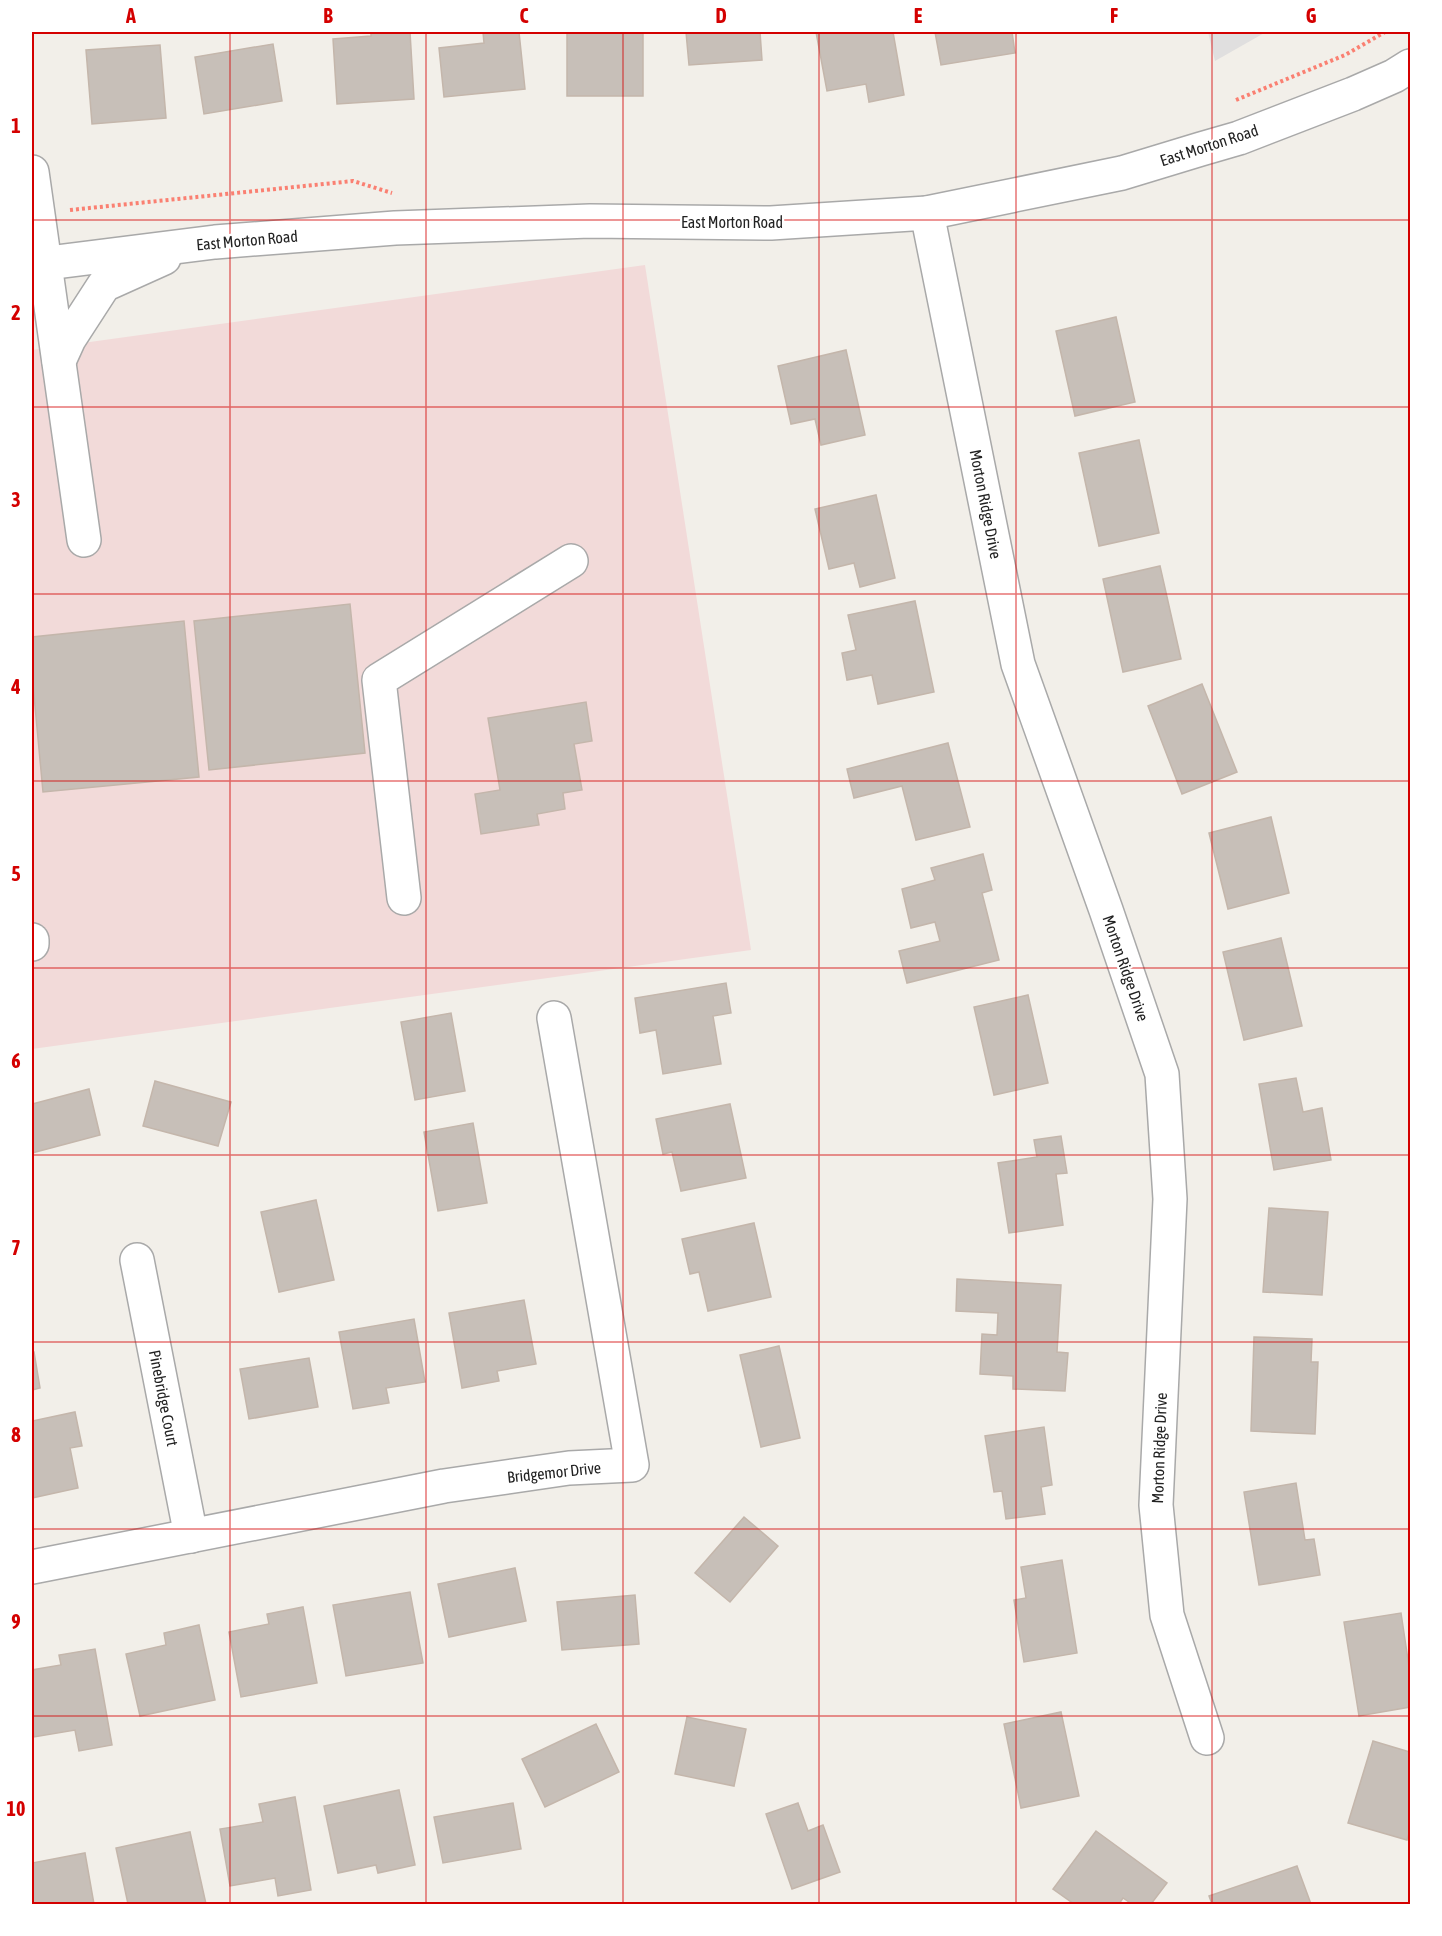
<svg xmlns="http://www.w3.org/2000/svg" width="1442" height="1936" viewBox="0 0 1442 1936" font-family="'Asap Condensed',sans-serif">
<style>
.residential{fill:#e0dfdf}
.commercial{fill:#f2dad9}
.building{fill:#c7bfb8;stroke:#c4b6ab;stroke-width:1.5}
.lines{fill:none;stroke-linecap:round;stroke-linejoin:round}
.minor-casing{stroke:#a9a9a9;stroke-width:36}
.path{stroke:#fa8072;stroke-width:4;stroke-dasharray:3 3;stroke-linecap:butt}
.minor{stroke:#fff;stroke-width:33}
.grid{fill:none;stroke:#d40000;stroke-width:1.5;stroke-opacity:0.55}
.labels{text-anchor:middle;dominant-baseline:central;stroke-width:4.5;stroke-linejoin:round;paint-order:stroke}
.street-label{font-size:16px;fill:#222;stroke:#fff}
.neatline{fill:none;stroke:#d40000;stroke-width:2}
.grid-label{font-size:20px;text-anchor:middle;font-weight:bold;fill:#d40000}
</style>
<rect width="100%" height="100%" fill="#f2efe9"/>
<polygon class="residential" points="1208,32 1266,32 1215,61"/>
<polygon class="commercial" points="645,265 751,950 32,1049 32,350"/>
<g class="building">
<polygon points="371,32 410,32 414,99 337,104 333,39 371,36"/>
<polygon points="483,32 519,32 525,89 444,97 439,48 484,43"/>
<rect x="567" y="32" width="76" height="64"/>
<polygon points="686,32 760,32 762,60 689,65"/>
<polygon points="816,32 893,32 904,95 869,102 866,84 827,91"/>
<polygon points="935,32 1012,32 1015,53 941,65"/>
<polygon points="273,44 282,101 204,114 195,57"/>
<polygon points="160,45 166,118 92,124 86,50"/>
<polygon points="1116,317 1135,402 1075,416 1056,331"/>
<polygon points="846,350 865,435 821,445 815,419 791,424 778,366"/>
<polygon points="1139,440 1159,533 1099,546 1079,453"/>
<polygon points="876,495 895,578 860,587 854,563 829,569 815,509"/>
<polygon points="1160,566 1181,659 1123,672 1103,579"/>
<polygon points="915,601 934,692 878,704 872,675 847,680 842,653 856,650 848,615"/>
<polygon points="350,604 365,753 209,770 194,621"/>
<polygon points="184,621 199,777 43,792 32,674 32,637"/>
<polygon points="1202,684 1237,772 1182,794 1148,706"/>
<polygon points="586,702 592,741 574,744 582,790 563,793 565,809 537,814 539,825 481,834 475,794 500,790 488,718"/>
<polygon points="948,743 970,827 916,840 902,786 854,798 847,769"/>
<polygon points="1271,817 1289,893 1228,909 1209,833"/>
<polygon points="983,854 992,890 982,893 999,960 907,983 899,951 940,941 935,922 911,928 902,889 935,880 931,868"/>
<polygon points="1281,938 1302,1026 1244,1040 1223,952"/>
<polygon points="726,983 731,1013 713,1016 721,1064 663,1074 656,1030 640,1033 635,998"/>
<polygon points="1028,995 1048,1083 994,1095 974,1007"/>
<polygon points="451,1013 465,1091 415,1100 401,1022"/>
<polygon points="1296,1078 1303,1112 1322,1108 1331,1160 1274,1170 1259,1084"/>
<polygon points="155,1081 231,1102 218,1146 143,1126"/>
<polygon points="89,1089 100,1135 32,1153 32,1104"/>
<polygon points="730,1104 746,1178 681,1191 672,1152 663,1154 656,1119"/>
<polygon points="473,1123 487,1203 438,1211 424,1132"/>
<polygon points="1061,1136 1067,1173 1056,1174 1063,1225 1009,1233 998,1163 1037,1157 1034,1140"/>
<polygon points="316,1200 334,1280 279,1292 261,1212"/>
<polygon points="1269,1208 1328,1212 1322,1295 1263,1292"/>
<polygon points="754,1223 771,1297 708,1311 699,1272 690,1274 682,1239"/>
<polygon points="957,1279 1061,1285 1057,1352 1068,1353 1065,1391 1013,1389 1013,1376 980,1374 982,1334 997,1335 998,1313 956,1311"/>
<polygon points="524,1300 536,1364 497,1371 499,1381 462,1388 449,1313"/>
<polygon points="414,1319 425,1382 386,1388 389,1403 353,1409 339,1332"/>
<polygon points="1254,1337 1312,1339 1311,1362 1318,1362 1315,1434 1251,1431"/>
<polygon points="779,1346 800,1438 761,1447 740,1355"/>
<polygon points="32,1352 34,1352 40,1388 32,1390"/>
<polygon points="309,1358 318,1407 249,1419 240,1369"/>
<polygon points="75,1412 82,1446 70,1448 78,1488 32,1498 32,1421"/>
<polygon points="1044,1427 1052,1485 1041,1487 1045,1514 1006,1519 1002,1491 994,1492 985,1436"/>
<polygon points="1296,1483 1305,1540 1314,1539 1320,1575 1259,1585 1244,1492"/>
<polygon points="744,1517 778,1546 730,1602 695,1573"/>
<polygon points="1062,1560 1077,1653 1024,1662 1014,1600 1026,1598 1021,1567"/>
<polygon points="515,1568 526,1621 449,1637 438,1584"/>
<polygon points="410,1592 423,1663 346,1676 333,1605"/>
<polygon points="635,1595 639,1644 562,1650 557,1602"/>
<polygon points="303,1607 317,1683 241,1697 229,1632 269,1624 267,1614"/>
<polygon points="1401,1613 1410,1673 1410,1707 1359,1716 1344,1622"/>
<polygon points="199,1625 215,1700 140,1716 126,1654 166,1645 164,1633"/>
<polygon points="95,1649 112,1745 79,1751 75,1730 34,1737 32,1724 32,1670 61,1665 59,1655"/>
<polygon points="1061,1712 1079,1796 1021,1808 1004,1724"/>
<polygon points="687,1717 746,1729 734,1786 675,1774"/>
<polygon points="596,1724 619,1772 545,1807 522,1759"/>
<polygon points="1373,1741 1410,1752 1410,1830 1407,1840 1348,1823"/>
<polygon points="399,1790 415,1865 378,1873 376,1865 338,1873 324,1806"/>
<polygon points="295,1797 311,1890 278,1896 275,1878 230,1886 220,1829 263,1822 259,1804"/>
<polygon points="513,1803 521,1849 443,1863 434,1817"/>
<polygon points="798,1803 808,1831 823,1825 840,1872 792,1889 766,1814"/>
<polygon points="1096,1831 1167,1883 1151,1904 1132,1904 1123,1898 1119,1904 1074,1904 1053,1889"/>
<polygon points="190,1832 206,1904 128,1904 116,1848"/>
<polygon points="85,1853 94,1904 32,1904 32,1863"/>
<polygon points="1297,1866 1311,1904 1212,1904 1209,1896"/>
</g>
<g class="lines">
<g class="minor-casing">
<g id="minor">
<polyline points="32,172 84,540"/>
<polyline points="927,213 1018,664 1106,910 1162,1074 1170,1199 1156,1505 1167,1615 1207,1738"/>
<polyline points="32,265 215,242 395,228 590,221 771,223 927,213 1122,173 1201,149 1239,138 1353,94 1394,76 1410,66"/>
<polyline points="59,361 69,339 104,285 164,258"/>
<polyline points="404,898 379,680 571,561"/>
<polyline points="32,940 32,944"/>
<polyline points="137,1260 191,1536"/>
<polyline points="32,1567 444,1486 569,1468 632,1465 554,1018"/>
</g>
</g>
<g class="path">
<polyline points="1236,100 1345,55 1385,32"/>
<polyline points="70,210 353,181 392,193"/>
</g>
<use href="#minor" class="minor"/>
</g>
<path class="grid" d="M 230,32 L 230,1904M 426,32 L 426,1904M 623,32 L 623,1904M 819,32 L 819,1904M 1016,32 L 1016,1904M 1212,32 L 1212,1904M 32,220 L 1410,220M 32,407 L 1410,407M 32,594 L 1410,594M 32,781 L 1410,781M 32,968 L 1410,968M 32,1155 L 1410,1155M 32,1342 L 1410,1342M 32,1529 L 1410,1529M 32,1716 L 1410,1716"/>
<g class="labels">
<g class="street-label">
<text transform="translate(1209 145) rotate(-18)">East Morton Road</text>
<text x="732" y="222">East Morton Road</text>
<text transform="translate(247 240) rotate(-5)">East Morton Road</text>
<text transform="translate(986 504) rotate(79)">Morton Ridge Drive</text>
<text transform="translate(1126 968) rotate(71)">Morton Ridge Drive</text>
<text transform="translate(164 1398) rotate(79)">Pinebridge Court</text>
<text transform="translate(1159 1448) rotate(-88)">Morton Ridge Drive</text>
<text transform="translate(554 1472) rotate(-6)">Bridgemor Drive</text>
</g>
</g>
<rect width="1442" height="1936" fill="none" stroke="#ffffff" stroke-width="66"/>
<rect x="33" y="33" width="1376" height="1870" class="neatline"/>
<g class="grid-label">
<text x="131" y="23">A</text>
<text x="328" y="23">B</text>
<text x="524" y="23">C</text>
<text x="721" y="23">D</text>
<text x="918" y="23">E</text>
<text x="1114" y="23">F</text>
<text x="1311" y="23">G</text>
<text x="16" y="133">1</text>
<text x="16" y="320">2</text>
<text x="16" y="507">3</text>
<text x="16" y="694">4</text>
<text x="16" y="881">5</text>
<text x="16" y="1068">6</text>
<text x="16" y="1255">7</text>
<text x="16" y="1442">8</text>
<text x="16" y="1629">9</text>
<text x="16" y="1816">10</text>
</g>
</svg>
